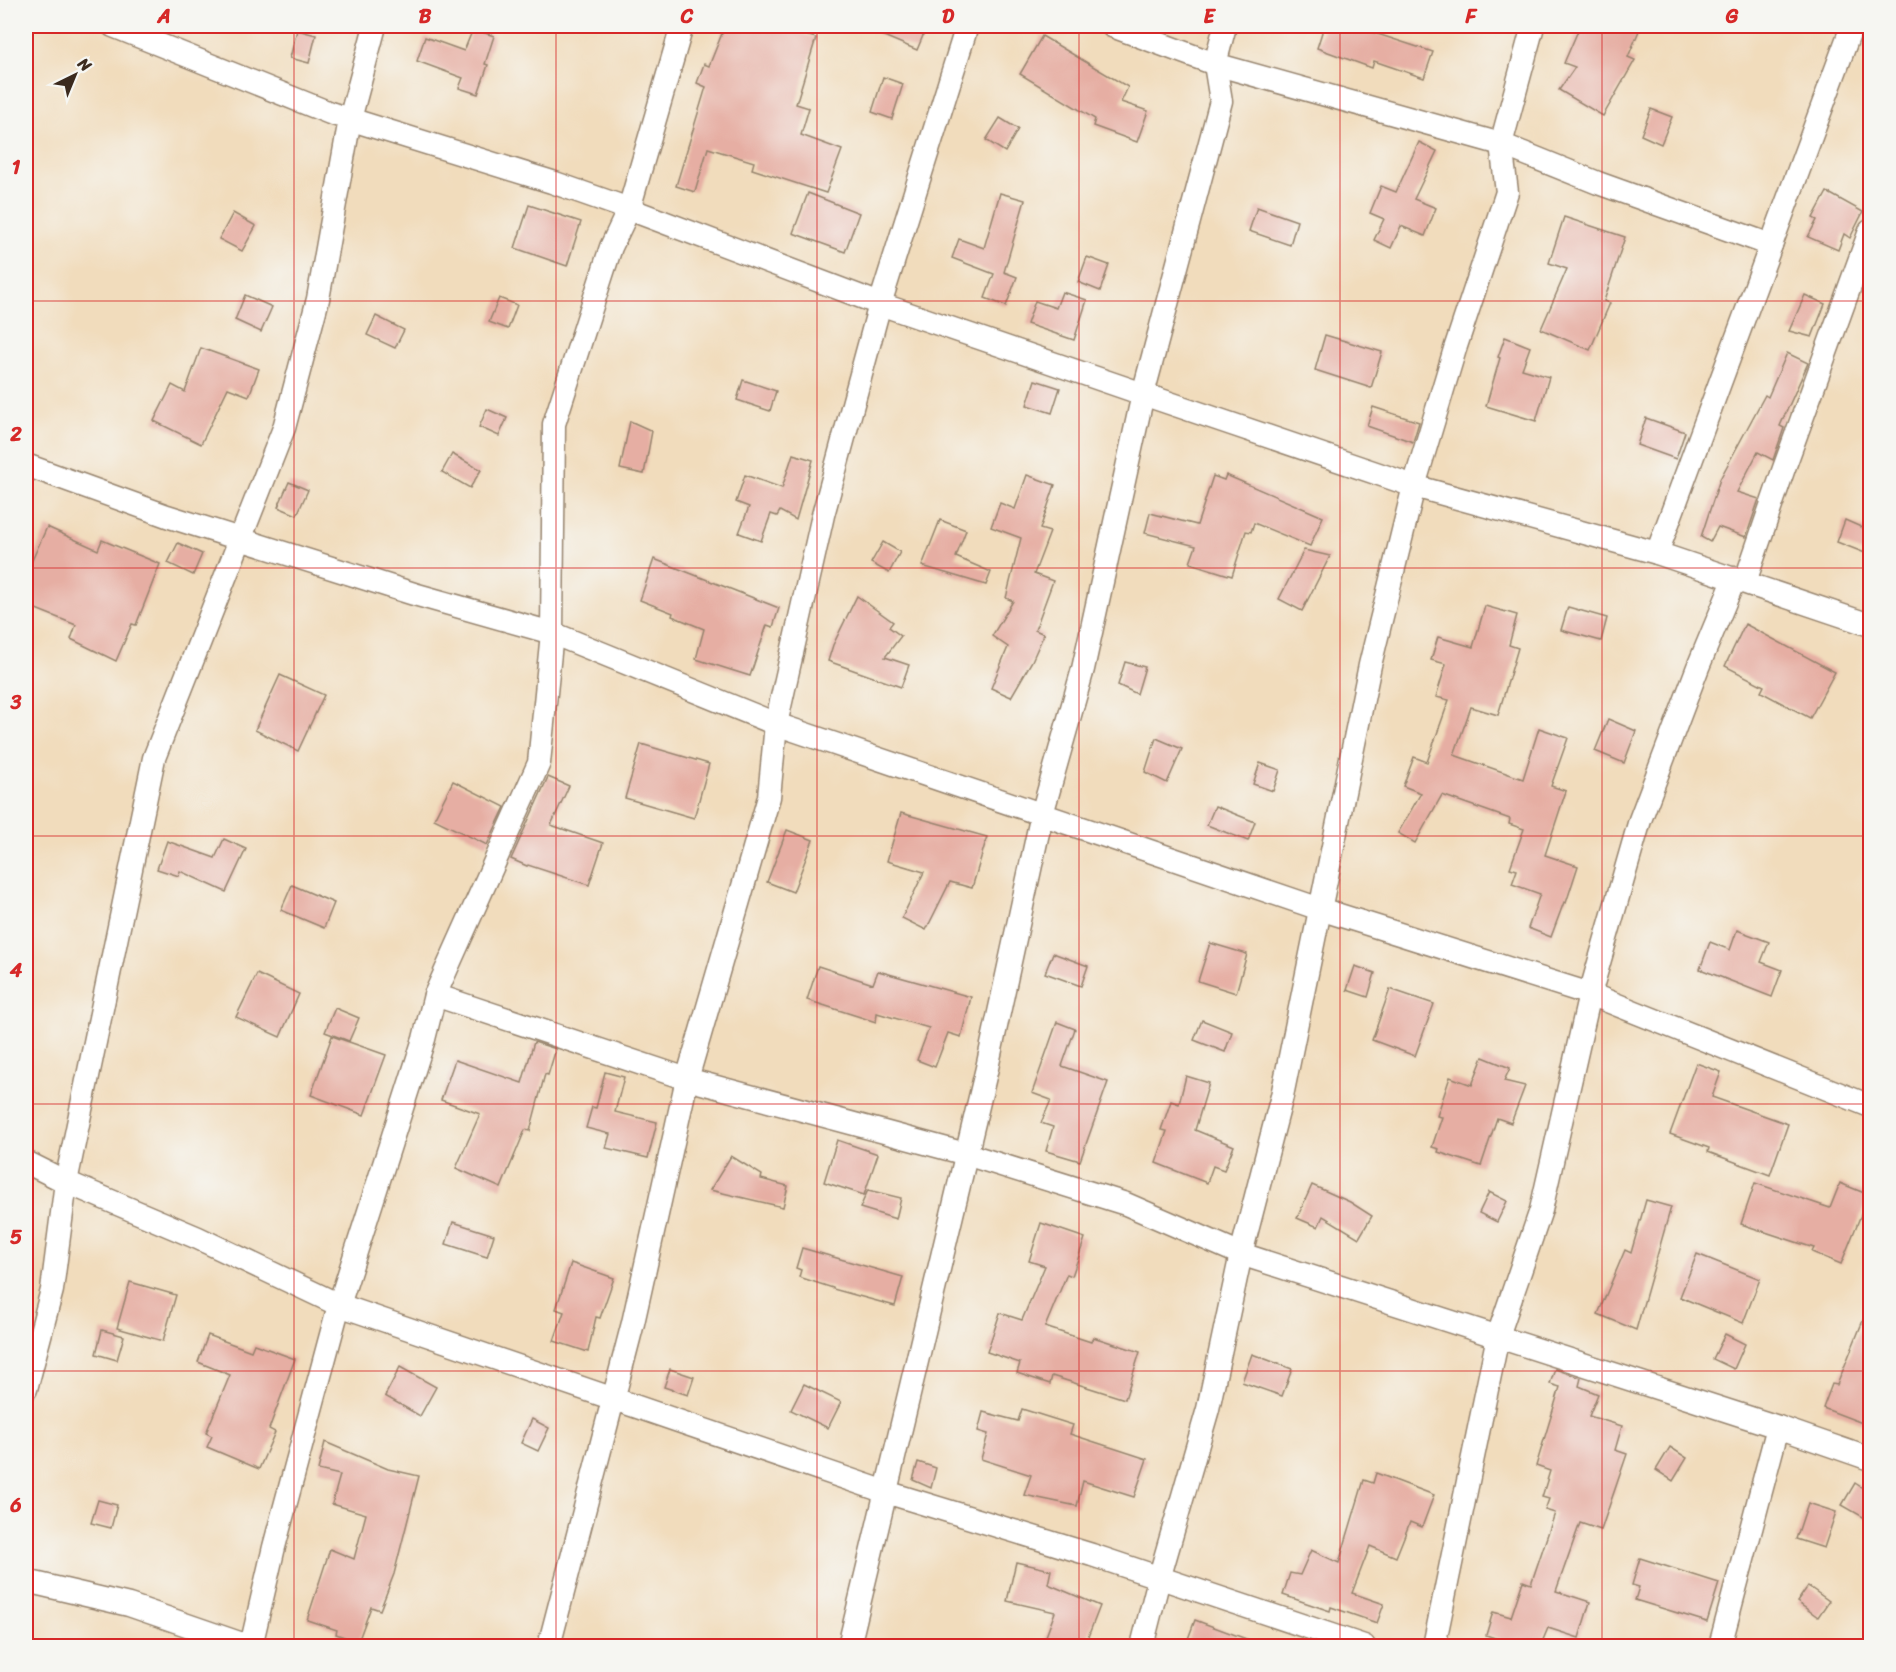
<svg xmlns="http://www.w3.org/2000/svg" width="1896" height="1672" viewBox="0 0 1896 1672" font-family="Sriracha,sans-serif">
<style>
.building{fill:#e6aea3}
.lines{fill:none;stroke-linecap:round;stroke-linejoin:round}
.minor-casing{stroke:#96836d;stroke-width:25}
.minor{stroke:#fff;stroke-width:22}
.grid{fill:none;stroke:#d62828;stroke-width:1.5;stroke-opacity:0.55}
.neatline{fill:none;stroke:#d62828;stroke-width:2}
.grid-label{font-size:20px;text-anchor:middle;font-weight:bold;fill:#d62828}
</style>
<rect width="100%" height="100%" fill="#f6f6f2"/>
<filter id="ink" filterUnits="userSpaceOnUse"><feTurbulence type="fractalNoise" baseFrequency=".0167" numOctaves="2"/><feDisplacementMap in="SourceGraphic" scale="12" xChannelSelector="R" yChannelSelector="G"/><feConvolveMatrix kernelMatrix="1 2 1 2 8 2 1 2 1" color-interpolation-filters="sRGB"/></filter>
<filter id="wash" filterUnits="userSpaceOnUse"><feTurbulence type="fractalNoise" baseFrequency=".008" numOctaves="4" result="noise"/><feDisplacementMap in="SourceGraphic" scale="24" xChannelSelector="R" yChannelSelector="G"/><feGaussianBlur stdDeviation="1.35" result="paint"/><feColorMatrix in="noise" values="0 0 0 0 0 0 0 0 0 0 0 0 0 0 0 0 0 1.4 0 .05"/><feComposite in="paint" operator="in"/></filter>
<g filter="url(#wash)">
<rect width="100%" height="100%" fill="#f1dcbc"/>
<g id="blocks">
<g class="building">
<polygon points="725,26 775,26 816,38 796,104 809,108 801,135 842,150 826,193 752,169 754,162 708,148 695,192 676,186 706,87 697,83 704,64 709,66"/>
<polygon points="860,26 927,26 917,50"/>
<polygon points="1324,26 1353,26 1433,52 1424,78 1374,61 1372,68 1317,48"/>
<polygon points="1580,26 1641,26 1628,57 1635,60 1603,116 1559,90 1575,67 1564,63"/>
<polygon points="473,29 494,36 485,64 488,65 478,94 459,88 463,78 417,61 425,37 464,51"/>
<polygon points="297,30 316,35 309,63 290,58"/>
<polygon points="1042,36 1128,87 1121,102 1148,111 1137,142 1093,126 1095,119 1020,74"/>
<polygon points="883,77 903,84 892,119 872,112"/>
<polygon points="1651,109 1672,117 1661,144 1641,135"/>
<polygon points="1000,118 1018,129 1005,152 986,140"/>
<polygon points="1419,142 1437,151 1414,199 1436,208 1425,236 1401,226 1391,248 1374,240 1384,219 1370,213 1381,186 1396,192"/>
<polygon points="1827,192 1863,212 1850,238 1844,234 1838,250 1808,237 1817,220 1813,218"/>
<polygon points="808,193 859,213 845,252 793,233"/>
<polygon points="1000,193 1025,200 1004,272 1017,277 1006,306 985,298 994,274 952,258 959,239 984,248"/>
<polygon points="529,205 581,222 567,266 515,248"/>
<polygon points="1257,207 1297,221 1290,245 1249,231"/>
<polygon points="233,213 256,226 242,251 219,239"/>
<polygon points="1564,217 1625,237 1604,301 1610,303 1590,350 1541,329 1567,269 1549,263"/>
<polygon points="1087,257 1109,265 1100,291 1078,282"/>
<polygon points="1062,292 1087,300 1074,340 1027,324 1035,301 1056,308"/>
<polygon points="245,295 272,307 261,332 235,320"/>
<polygon points="1805,295 1825,304 1812,337 1789,331"/>
<polygon points="499,298 517,305 508,329 489,322"/>
<polygon points="376,316 404,330 395,348 367,335"/>
<polygon points="1325,335 1382,352 1371,388 1315,370"/>
<polygon points="1505,337 1530,347 1522,369 1549,377 1536,421 1486,406 1500,358 1498,357"/>
<polygon points="201,348 259,369 249,396 228,388 201,444 154,421 172,385 185,392"/>
<polygon points="1787,353 1808,363 1780,426 1784,428 1773,460 1758,452 1737,492 1759,499 1746,537 1718,527 1710,542 1701,537 1720,479 1765,395 1768,397"/>
<polygon points="743,380 776,391 770,411 737,400"/>
<polygon points="1035,380 1060,388 1052,413 1027,405"/>
<polygon points="1373,407 1419,422 1413,442 1367,426"/>
<polygon points="487,409 507,418 499,436 479,427"/>
<polygon points="1646,418 1685,432 1676,459 1637,445"/>
<polygon points="630,421 652,431 644,474 620,469"/>
<polygon points="452,454 481,470 470,488 442,472"/>
<polygon points="793,454 813,460 796,520 780,511 777,516 771,514 761,541 739,533 749,507 736,502 745,475 782,488"/>
<polygon points="1027,475 1055,485 1040,529 1050,532 1034,574 1053,581 1035,630 1044,634 1032,661 1011,697 991,688 1008,647 992,636 1013,601 1006,598 1021,538 991,527 1000,503 1015,509"/>
<polygon points="1226,475 1323,517 1310,546 1254,523 1251,532 1246,531 1232,576 1190,563 1196,546 1145,533 1150,513 1197,525 1213,476 1224,480"/>
<polygon points="289,482 308,490 297,515 278,507"/>
<polygon points="940,520 966,530 956,557 991,572 986,585 922,566"/>
<polygon points="1845,520 1870,531 1870,537 1865,553 1837,542"/>
<polygon points="47,527 98,550 102,540 160,564 136,625 132,624 116,661 71,639 76,625 26,605 26,574"/>
<polygon points="883,542 900,552 889,573 871,563"/>
<polygon points="178,543 202,554 193,575 168,563"/>
<polygon points="1304,550 1330,556 1302,611 1279,599"/>
<polygon points="654,559 779,608 773,627 767,625 750,676 696,659 704,629 672,616 673,613 640,600"/>
<polygon points="857,596 893,622 889,627 901,636 885,657 909,665 901,687 828,661 833,645"/>
<polygon points="1485,606 1517,615 1509,645 1518,648 1498,715 1471,707 1454,755 1523,779 1539,728 1568,738 1551,786 1566,791 1545,855 1578,866 1566,903 1564,902 1551,937 1528,928 1540,894 1512,884 1517,870 1510,868 1524,829 1509,824 1510,819 1442,795 1415,843 1398,833 1421,793 1403,786 1414,757 1427,762 1449,700 1436,697 1446,664 1431,660 1438,637 1473,647"/>
<polygon points="1568,607 1607,618 1601,641 1561,630"/>
<polygon points="1745,624 1835,672 1810,718 1761,692 1764,686 1725,666"/>
<polygon points="1125,662 1145,667 1137,694 1118,685"/>
<polygon points="280,675 324,695 298,751 255,730"/>
<polygon points="1608,719 1636,731 1624,763 1595,751"/>
<polygon points="1156,738 1182,749 1167,783 1145,772"/>
<polygon points="641,744 709,764 694,818 625,798"/>
<polygon points="1260,763 1280,770 1273,791 1253,784"/>
<polygon points="548,777 569,786 551,825 603,843 589,885 528,865 527,866 511,859"/>
<polygon points="453,781 505,807 487,845 434,819"/>
<polygon points="1215,806 1255,822 1248,841 1207,825"/>
<polygon points="901,813 987,837 972,888 950,882 926,930 902,918 924,872 887,861"/>
<polygon points="787,830 813,840 793,892 767,882"/>
<polygon points="224,839 246,849 226,892 180,871 179,876 157,869 167,841 215,858"/>
<polygon points="292,885 334,903 324,928 281,910"/>
<polygon points="1737,930 1769,942 1761,962 1782,970 1772,997 1700,969 1710,942 1730,950"/>
<polygon points="1210,943 1247,954 1236,993 1198,981"/>
<polygon points="1053,953 1088,966 1081,986 1045,973"/>
<polygon points="818,966 873,984 878,971 971,997 961,1037 948,1033 935,1067 917,1060 929,1028 877,1013 876,1022 807,1000"/>
<polygon points="1355,966 1375,973 1368,997 1347,990"/>
<polygon points="257,974 299,994 280,1037 236,1017"/>
<polygon points="1390,989 1434,1004 1415,1056 1372,1040"/>
<polygon points="335,1008 359,1018 349,1041 325,1032"/>
<polygon points="1202,1020 1232,1032 1225,1052 1194,1040"/>
<polygon points="1057,1022 1075,1029 1062,1066 1108,1082 1080,1161 1046,1151 1053,1127 1041,1123 1051,1100 1032,1093"/>
<polygon points="332,1036 386,1055 364,1115 311,1095"/>
<polygon points="534,1042 556,1049 548,1075 545,1074 530,1131 525,1130 501,1188 456,1168 480,1114 441,1100 455,1060 522,1083"/>
<polygon points="1483,1057 1510,1068 1504,1081 1525,1086 1511,1123 1497,1118 1481,1166 1438,1152 1439,1149 1432,1147 1442,1117 1437,1116 1450,1077 1472,1085"/>
<polygon points="1696,1063 1721,1072 1712,1097 1788,1124 1770,1175 1708,1152 1709,1148 1670,1134"/>
<polygon points="605,1072 624,1077 615,1112 657,1122 648,1158 606,1148 610,1134 586,1128 592,1107 596,1108"/>
<polygon points="1186,1076 1209,1083 1195,1130 1234,1146 1224,1170 1213,1166 1207,1183 1156,1163 1167,1131 1161,1130 1171,1101 1179,1104"/>
<polygon points="837,1140 878,1154 864,1195 824,1182"/>
<polygon points="731,1156 762,1175 761,1179 788,1186 783,1207 710,1190"/>
<polygon points="1755,1183 1830,1208 1840,1183 1869,1195 1841,1264 1812,1252 1814,1248 1741,1224"/>
<polygon points="1312,1185 1350,1202 1372,1216 1359,1238 1323,1216 1318,1227 1297,1218"/>
<polygon points="868,1190 901,1198 896,1219 860,1208"/>
<polygon points="1489,1192 1507,1201 1497,1222 1479,1213"/>
<polygon points="1646,1200 1671,1207 1636,1330 1598,1314 1625,1250 1631,1253"/>
<polygon points="453,1222 494,1235 487,1257 446,1244"/>
<polygon points="1041,1223 1085,1238 1072,1276 1067,1274 1045,1327 1091,1342 1093,1337 1140,1352 1125,1399 1052,1376 1050,1384 1017,1373 1020,1363 987,1352 1000,1313 1022,1320 1045,1266 1029,1261"/>
<polygon points="802,1248 903,1277 895,1306 833,1289 833,1288 799,1277 801,1270 796,1268"/>
<polygon points="1697,1254 1760,1279 1743,1323 1680,1297"/>
<polygon points="571,1263 614,1278 600,1318 596,1317 588,1352 554,1341 564,1312 556,1309"/>
<polygon points="130,1282 176,1295 163,1341 117,1328"/>
<polygon points="1870,1303 1870,1426 1823,1408 1832,1384 1837,1385"/>
<polygon points="102,1330 124,1336 117,1360 96,1354"/>
<polygon points="1725,1334 1745,1344 1734,1369 1713,1359"/>
<polygon points="208,1335 251,1351 254,1344 295,1359 269,1429 275,1432 259,1469 207,1447 212,1436 206,1433 230,1375 198,1362"/>
<polygon points="1252,1354 1292,1369 1282,1396 1242,1382"/>
<polygon points="400,1367 436,1387 420,1416 385,1396"/>
<polygon points="670,1369 694,1377 688,1395 664,1387"/>
<polygon points="1555,1369 1581,1378 1579,1386 1598,1394 1589,1416 1622,1426 1615,1450 1627,1454 1601,1530 1580,1523 1556,1591 1590,1602 1579,1638 1548,1628 1540,1647 1522,1647 1486,1635 1493,1612 1511,1617 1523,1581 1531,1584 1555,1513 1545,1510 1549,1499 1542,1497 1550,1471 1536,1466 1560,1387 1550,1384"/>
<polygon points="804,1384 841,1402 828,1428 791,1410"/>
<polygon points="1022,1409 1073,1425 1070,1434 1147,1459 1134,1497 1083,1481 1077,1506 1024,1495 1031,1475 981,1459 988,1434 978,1431 983,1412 1018,1421"/>
<polygon points="532,1419 549,1428 538,1451 521,1443"/>
<polygon points="325,1442 388,1469 419,1476 394,1574 380,1610 371,1607 358,1642 336,1634 337,1630 307,1620 330,1549 354,1559 366,1514 332,1504 340,1475 318,1470"/>
<polygon points="1670,1447 1687,1458 1673,1481 1656,1470"/>
<polygon points="918,1462 936,1468 931,1488 913,1480"/>
<polygon points="1376,1473 1434,1495 1422,1527 1410,1522 1396,1557 1370,1546 1352,1593 1384,1604 1377,1623 1331,1607 1330,1611 1283,1595 1290,1573 1300,1575 1311,1550 1339,1563 1364,1480 1373,1483"/>
<polygon points="1855,1483 1870,1493 1870,1521 1842,1505"/>
<polygon points="98,1500 117,1505 111,1528 91,1523"/>
<polygon points="1808,1503 1836,1512 1824,1548 1796,1539"/>
<polygon points="1640,1558 1719,1583 1707,1622 1635,1600 1639,1587 1632,1585"/>
<polygon points="1016,1562 1051,1570 1048,1584 1100,1606 1084,1647 1042,1647 1055,1612 1007,1601"/>
<polygon points="1808,1586 1829,1601 1818,1617 1797,1602"/>
<polygon points="1195,1620 1260,1644 1260,1647 1185,1647"/>
</g>
</g>
</g>
<g filter="url(#ink)">
<use href="#blocks" fill-opacity="0" stroke="#96836d" stroke-width="1.5"/>
<g class="lines">
<g class="minor-casing">
<g id="minor">
<polyline points="113,26 330,113 552,182 629,209 880,304 1143,394 1414,486 1657,553 1870,625"/>
<polyline points="1112,26 1215,64 1501,144 1598,183 1771,245"/>
<polyline points="26,465 167,516 414,594 552,633 776,724 1320,909 1590,994 1870,1106"/>
<polyline points="1657,553 1852,26"/>
<polyline points="1745,582 1783,471 1870,231"/>
<polyline points="435,995 687,1079 966,1154 1126,1204 1241,1254 1778,1427 1870,1459"/>
<polyline points="26,1162 66,1182 198,1238 339,1305 886,1492 1092,1555 1364,1646"/>
<polyline points="26,1389 52,1290 66,1182 154,758 284,428 318,299 350,119 375,26"/>
<polyline points="26,1581 129,1605 248,1646"/>
<polyline points="251,1646 274,1547 339,1305 424,1039 435,995 539,763 552,633 554,424 611,247 629,209 682,26"/>
<polyline points="549,1646 633,1323 687,1079 769,797 776,724 823,515 880,304 967,26"/>
<polyline points="849,1646 987,1068 1042,814 1083,669 1143,394 1221,101 1215,64 1225,26"/>
<polyline points="1142,1646 1159,1579 1208,1409 1241,1254 1282,1096 1370,665 1414,486 1455,349 1507,192 1501,144 1533,26"/>
<polyline points="1434,1646 1498,1336 1541,1210 1590,994 1640,820 1698,667 1735,578"/>
<polyline points="1720,1646 1778,1427"/>
</g>
</g>
<use href="#minor" class="minor"/>
</g>
</g>
<path class="grid" d="M 294,26 L 294,1646M 556,26 L 556,1646M 817,26 L 817,1646M 1079,26 L 1079,1646M 1340,26 L 1340,1646M 1602,26 L 1602,1646M 26,301 L 1870,301M 26,568 L 1870,568M 26,836 L 1870,836M 26,1104 L 1870,1104M 26,1371 L 1870,1371"/>
<rect width="1896" height="1672" fill="none" stroke="#f6f6f2" stroke-width="66"/>
<g transform="translate(75 75) rotate(43)" stroke="#f6f6f2" stroke-width="4.5" paint-order="stroke">
<path d="M0-4.5L10 22L0 15L-10 22Z" fill="#3b2a1e"/>
<text y="-9" font-size="16" font-weight="bold" text-anchor="middle" fill="#3b2a1e">N</text>
</g>
<rect x="33" y="33" width="1830" height="1606" class="neatline"/>
<g class="grid-label">
<text x="164" y="23">A</text>
<text x="425" y="23">B</text>
<text x="687" y="23">C</text>
<text x="948" y="23">D</text>
<text x="1209" y="23">E</text>
<text x="1471" y="23">F</text>
<text x="1732" y="23">G</text>
<text x="16" y="174">1</text>
<text x="16" y="441">2</text>
<text x="16" y="709">3</text>
<text x="16" y="977">4</text>
<text x="16" y="1244">5</text>
<text x="16" y="1512">6</text>
</g>
</svg>
